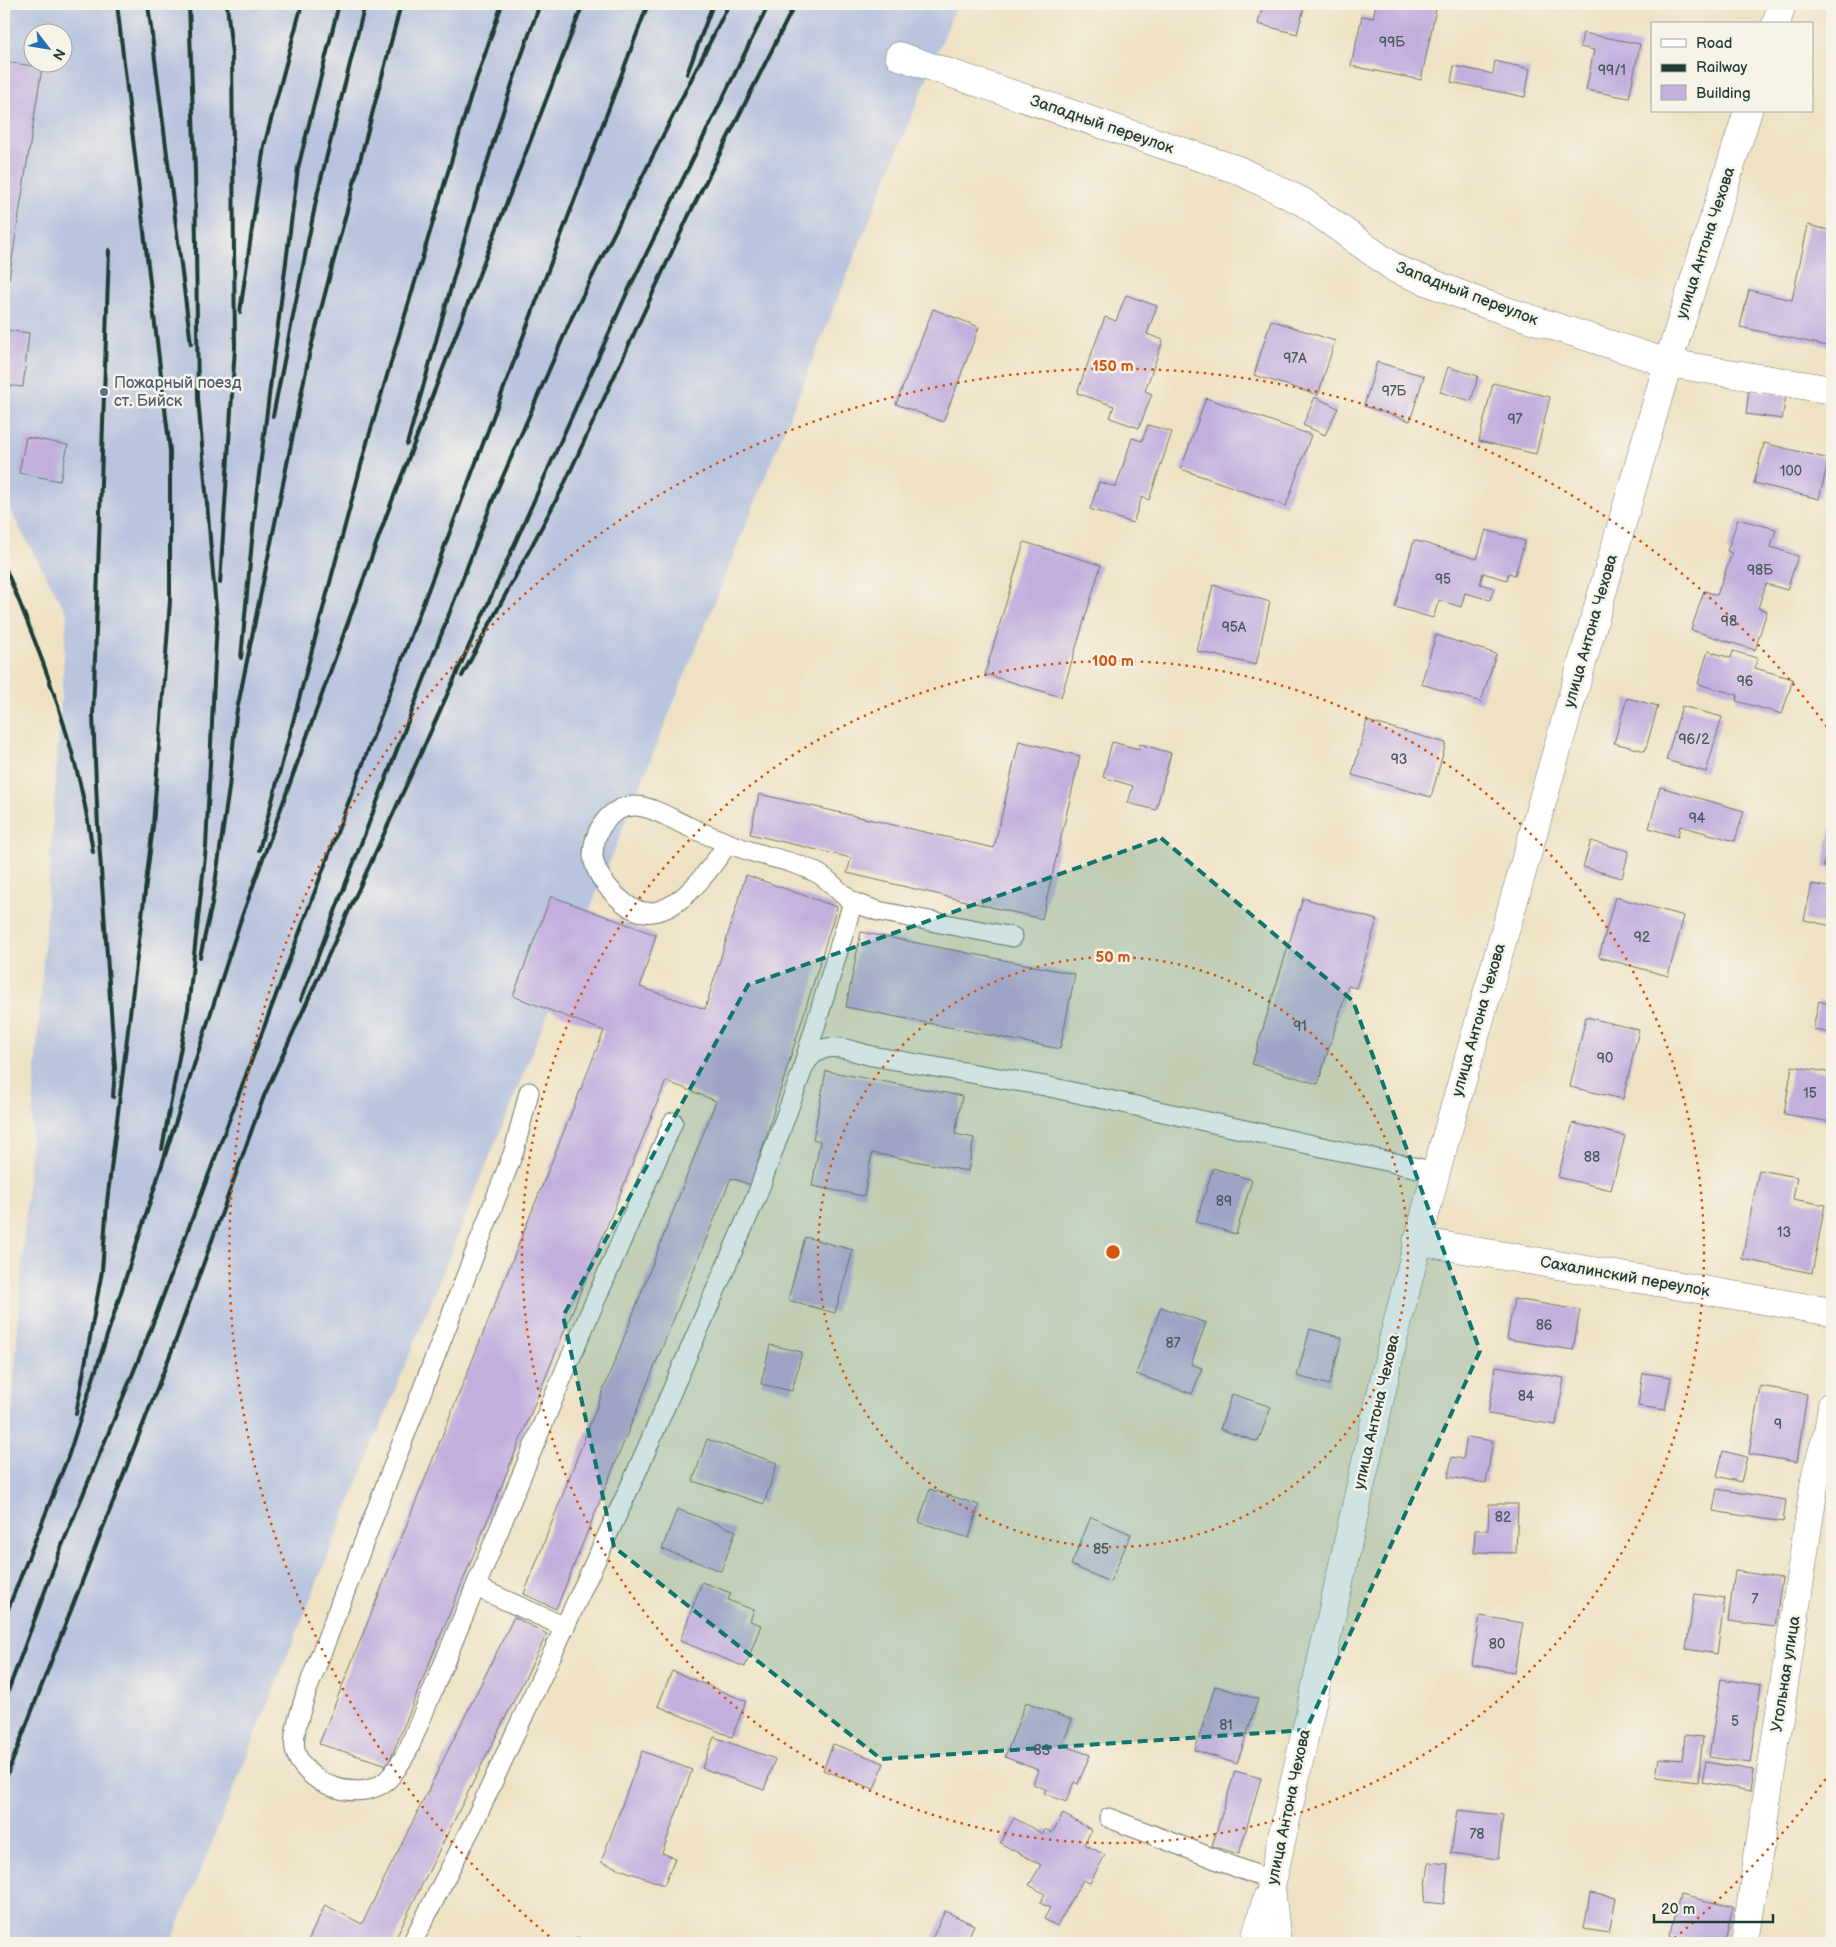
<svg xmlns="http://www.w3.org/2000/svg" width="1836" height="1947" viewBox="0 0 1836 1947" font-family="'Balsamiq Sans',sans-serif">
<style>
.industrial{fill:#b9c4de;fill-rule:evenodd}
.building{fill:#c3afde}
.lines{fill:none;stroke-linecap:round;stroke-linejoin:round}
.service-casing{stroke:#687766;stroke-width:21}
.minor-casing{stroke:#687766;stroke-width:29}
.tertiary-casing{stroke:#687766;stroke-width:29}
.service{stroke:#fff;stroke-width:19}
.minor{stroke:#fff;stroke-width:28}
.tertiary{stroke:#fff;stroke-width:28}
.rail{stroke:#1f3d34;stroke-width:4}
.marked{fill:#0f766e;fill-opacity:0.2;stroke:#0f766e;stroke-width:4;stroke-dasharray:10 6;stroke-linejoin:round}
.ring{fill:none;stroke:#d45610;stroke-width:2.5;stroke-dasharray:2.5 5}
.service-dot{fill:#5c6f8a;stroke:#f7f3e8;stroke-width:2}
.labels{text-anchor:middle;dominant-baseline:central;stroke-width:5;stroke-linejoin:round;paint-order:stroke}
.number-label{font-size:14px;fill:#485a5e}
.street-label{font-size:16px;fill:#1f3d34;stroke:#f7f3e8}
.service-label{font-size:16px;fill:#4e5e75;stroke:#f7f3e8;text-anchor:start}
.centre{fill:#d45610;stroke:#f7f3e8;stroke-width:2.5}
.ring-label{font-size:15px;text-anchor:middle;font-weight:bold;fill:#d45610;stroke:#f7f3e8;stroke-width:5;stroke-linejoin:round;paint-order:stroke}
</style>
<rect width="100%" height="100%" fill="#f7f3e8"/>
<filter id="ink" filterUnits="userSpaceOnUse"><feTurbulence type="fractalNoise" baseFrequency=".02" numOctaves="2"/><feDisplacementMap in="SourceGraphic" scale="10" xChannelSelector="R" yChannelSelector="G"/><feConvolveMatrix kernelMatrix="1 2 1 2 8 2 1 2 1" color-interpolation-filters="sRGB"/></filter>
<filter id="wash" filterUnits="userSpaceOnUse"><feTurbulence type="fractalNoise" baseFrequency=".0096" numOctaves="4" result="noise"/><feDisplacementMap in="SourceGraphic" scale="20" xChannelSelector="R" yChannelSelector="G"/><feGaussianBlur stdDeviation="1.12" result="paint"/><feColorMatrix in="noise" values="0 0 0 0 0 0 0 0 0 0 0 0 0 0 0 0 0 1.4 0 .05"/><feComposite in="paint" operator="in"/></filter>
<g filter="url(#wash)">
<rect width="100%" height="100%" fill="#efe2c4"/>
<path class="industrial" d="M 4,4 L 957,4 L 171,1943 L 4,1943 L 4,1433 L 12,1411 L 67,614 L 4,499 ZM 32,32 L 62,32 L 62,62 L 32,62 Z"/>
<g id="blocks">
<g class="building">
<polygon points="1263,4 1305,4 1297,34 1258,24"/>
<polygon points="1376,4 1437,4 1421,80 1351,66 1362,16 1373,18"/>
<polygon points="1583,33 1640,44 1629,98 1586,90 1594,50 1580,47"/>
<polygon points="1495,61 1530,69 1525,97 1451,82 1454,66 1493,74"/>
<polygon points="4,62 42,67 9,279 4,278"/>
<polygon points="1808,225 1832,231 1832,347 1740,327 1749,290 1792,300"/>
<polygon points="1126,295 1157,306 1147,334 1163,340 1145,391 1152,394 1139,428 1110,418 1114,406 1077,393 1105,317 1116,321"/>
<polygon points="933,309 979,327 943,422 896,404"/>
<polygon points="1271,320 1335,341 1318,395 1254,375"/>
<polygon points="4,330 29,333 23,387 4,385"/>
<polygon points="1377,362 1424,376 1410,421 1364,406"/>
<polygon points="1448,367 1478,376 1471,401 1440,392"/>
<polygon points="1493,383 1550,397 1536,454 1479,441"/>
<polygon points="1749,390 1786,395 1782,419 1746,414"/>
<polygon points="1315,397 1338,408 1325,435 1303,425"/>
<polygon points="1206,398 1311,435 1286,506 1181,469"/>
<polygon points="1148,425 1172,432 1149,500 1142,497 1133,523 1090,509 1099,482 1116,487 1132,438 1142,441"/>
<polygon points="26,437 68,445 60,481 19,473"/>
<polygon points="1764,443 1829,459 1819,499 1754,483"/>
<polygon points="1738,519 1776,529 1771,547 1798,556 1787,590 1766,584 1758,608 1767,611 1755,650 1691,630 1704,591 1717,595 1732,553 1727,551"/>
<polygon points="1486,530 1525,541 1515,575 1509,573 1507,580 1483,573 1480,584 1494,588 1490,600 1465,593 1461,607 1439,600 1433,618 1395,607 1414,540 1477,559"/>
<polygon points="1024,542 1101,565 1061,697 985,674"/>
<polygon points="1213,585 1270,602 1256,665 1197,651"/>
<polygon points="1436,635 1496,654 1481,702 1421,684"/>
<polygon points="1708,651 1731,658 1733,651 1757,658 1755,668 1793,679 1782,714 1736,701 1738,695 1698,684"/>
<polygon points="1627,698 1658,706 1645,751 1614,743"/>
<polygon points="1682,706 1722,717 1706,772 1666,760"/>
<polygon points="1367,721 1446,743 1431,797 1352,775"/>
<polygon points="1019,741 1080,756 1042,919 847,873 851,858 750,834 759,794 994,848"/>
<polygon points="1112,742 1139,749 1140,744 1171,753 1156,810 1128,803 1133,786 1103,777"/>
<polygon points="1660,787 1744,811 1735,841 1680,826 1678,837 1649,828"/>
<polygon points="1831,829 1832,829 1832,869 1823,867"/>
<polygon points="1591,841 1629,851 1622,878 1583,867"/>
<polygon points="746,875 837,907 751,1185 731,1178 556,1609 524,1594 716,1101 666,1081 388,1765 319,1744 604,1031 513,996 551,896 656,935 640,987 705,1009"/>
<polygon points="1812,884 1832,888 1832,926 1804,920"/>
<polygon points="1615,897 1684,916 1668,976 1599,957"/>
<polygon points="1303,898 1377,920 1356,988 1348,986 1318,1084 1252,1064"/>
<polygon points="861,932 1075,974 1060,1049 846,1007"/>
<polygon points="1819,1001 1832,1005 1832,1034 1813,1029"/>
<polygon points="1586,1017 1639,1030 1623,1099 1570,1087"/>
<polygon points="1792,1066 1832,1073 1831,1122 1784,1114"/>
<polygon points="826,1071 962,1096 955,1134 974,1138 968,1171 872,1153 864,1196 812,1186 820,1141 813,1139"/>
<polygon points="1573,1123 1625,1136 1611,1190 1558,1177"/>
<polygon points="1213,1168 1252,1180 1236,1234 1196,1222"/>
<polygon points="1759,1170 1797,1177 1793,1199 1825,1205 1812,1273 1742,1259"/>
<polygon points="805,1237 853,1250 835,1313 788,1300"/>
<polygon points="1514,1299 1580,1310 1573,1350 1507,1339"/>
<polygon points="1161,1307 1206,1323 1191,1364 1202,1368 1192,1394 1136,1374"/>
<polygon points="1310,1329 1342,1338 1329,1385 1297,1376"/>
<polygon points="770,1345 802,1352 792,1391 761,1384"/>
<polygon points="1496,1366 1564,1378 1556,1425 1488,1414"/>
<polygon points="1643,1373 1671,1377 1665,1410 1638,1406"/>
<polygon points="1760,1386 1807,1394 1797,1462 1749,1454"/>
<polygon points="1232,1394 1271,1407 1258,1442 1220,1429"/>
<polygon points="1467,1437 1493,1441 1486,1483 1448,1477 1452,1457 1463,1459"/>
<polygon points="707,1439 777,1463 764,1504 693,1481"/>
<polygon points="1723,1451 1747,1457 1741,1482 1717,1476"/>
<polygon points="930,1489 979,1505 969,1538 919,1522"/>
<polygon points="1717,1489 1786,1500 1783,1522 1713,1511"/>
<polygon points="1489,1504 1518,1504 1516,1553 1474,1552 1475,1530 1488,1530"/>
<polygon points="677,1509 736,1531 721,1571 662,1549"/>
<polygon points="1091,1517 1131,1534 1110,1582 1071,1565"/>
<polygon points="1735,1571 1782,1578 1775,1627 1728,1621"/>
<polygon points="702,1582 731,1593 728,1600 754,1610 750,1621 761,1625 745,1667 680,1641"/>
<polygon points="1695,1594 1725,1598 1717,1654 1686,1649"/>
<polygon points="1480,1616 1523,1623 1514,1672 1472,1665"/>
<polygon points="514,1617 547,1634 393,1943 307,1943 325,1905 362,1924"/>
<polygon points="672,1671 746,1701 732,1737 658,1706"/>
<polygon points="1721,1679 1761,1685 1750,1763 1709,1757"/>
<polygon points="1215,1686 1258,1699 1237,1764 1195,1750"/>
<polygon points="1026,1702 1072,1720 1062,1745 1090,1755 1078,1784 1074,1782 1066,1802 1044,1793 1046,1789 1033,1784 1038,1770 1005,1757"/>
<polygon points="1685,1735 1703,1737 1698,1782 1656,1777 1659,1758 1682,1760"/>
<polygon points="714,1737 775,1759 764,1790 702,1768"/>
<polygon points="833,1744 884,1763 874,1789 823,1770"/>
<polygon points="642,1751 692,1770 662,1853 675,1858 664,1885 601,1862"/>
<polygon points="1706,1762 1753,1770 1750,1791 1702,1782"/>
<polygon points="1235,1771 1261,1778 1239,1854 1212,1846"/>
<polygon points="1457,1810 1503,1815 1498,1859 1451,1853"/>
<polygon points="1063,1814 1092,1830 1084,1844 1105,1855 1090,1883 1083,1880 1057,1926 1044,1919 1050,1908 1040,1903 1045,1894 1029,1885 1041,1865 1000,1843 1014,1818 1043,1834 1045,1829 1052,1833"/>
<polygon points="1429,1862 1448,1864 1444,1904 1424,1902"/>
<polygon points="1590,1893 1616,1898 1609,1933 1584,1929"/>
<polygon points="1680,1895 1733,1907 1724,1943 1695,1943 1670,1937"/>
<polygon points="945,1911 974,1925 966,1943 930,1943"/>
<polygon points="577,1937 594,1943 574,1943"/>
</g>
</g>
</g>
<g filter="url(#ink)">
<use href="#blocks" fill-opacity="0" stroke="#687766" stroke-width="1"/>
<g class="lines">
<g class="service-casing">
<g id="service">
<path d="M 728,843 C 709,871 664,938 623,902 C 610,891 595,874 593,856 C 593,843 598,830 605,821 C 630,791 659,813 687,826 C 703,833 719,840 736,846 C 761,857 790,859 815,872 C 831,879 839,894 853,902 C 861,906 871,908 878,911 L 1013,937"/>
<polyline points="804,1063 853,902"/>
<path d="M 529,1092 L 514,1151 L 306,1693 C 302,1709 292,1732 295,1749 C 302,1784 358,1804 386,1781 C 395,1773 402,1761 408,1750 L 566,1368 L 673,1122"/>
<polyline points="476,1587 565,1627"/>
<polyline points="1109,1818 1272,1881"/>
<path d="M 412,1943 L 474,1822 L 634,1478 L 757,1195 L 804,1066 C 821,1037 845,1049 872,1056 L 1045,1086 L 1436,1172"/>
</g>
</g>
<g class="minor-casing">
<g id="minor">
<polyline points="899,56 1238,170 1303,202 1396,269 1482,303 1668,363 1832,390"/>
<polyline points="1417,1241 1832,1312"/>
<polyline points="1745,1943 1816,1473 1828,1432 1832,1405"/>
</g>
</g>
<g class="tertiary-casing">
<g id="tertiary">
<polyline points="1776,24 1782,4"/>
<polyline points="1254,1943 1267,1898"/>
<polyline points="1277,1943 1271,1887 1394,1336 1436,1172 1668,363 1748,111"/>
</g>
</g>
<use href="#service" class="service"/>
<use href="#minor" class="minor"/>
<use href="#tertiary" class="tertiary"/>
<g class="rail">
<polyline points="148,4 191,344"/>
<polyline points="687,74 713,4"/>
<polyline points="109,250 93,716 98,827 115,1068 113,1097"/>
<polyline points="240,312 264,146 302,4"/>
<polyline points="273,416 318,191 365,4"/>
<path d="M 407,444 C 449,297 487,147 540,4"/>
<path d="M 4,565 C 43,657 79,752 93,852"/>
<polyline points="220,583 235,347 232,55 227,4"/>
<polyline points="241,658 256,498 298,168 339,4"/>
<polyline points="462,676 562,489 688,217 795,4"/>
<polyline points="259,850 368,439 471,95 502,4"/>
<polyline points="200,957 212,904 229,788 236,715 310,351 401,4"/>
<polyline points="301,1000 494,497 572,317 729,4"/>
<polyline points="162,1149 188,1009 206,847 217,620 198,398 195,171 189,4"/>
<polyline points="76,1414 102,1271 107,1202 153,826 170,601 170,451 117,4"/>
<polyline points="4,1619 68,1457 240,922 387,514 583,4"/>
<polyline points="4,1702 61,1548 147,1339 648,4"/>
<polyline points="7,1775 177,1337 264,1096 426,742 626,295 769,4"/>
</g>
</g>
</g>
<path class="marked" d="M 1161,838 L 1353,1001 L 1480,1351 L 1306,1730 L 881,1759 L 614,1547 L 563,1316 L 748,985 Z"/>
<g class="ring">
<circle cx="1113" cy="1252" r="295"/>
<circle cx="1113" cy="1252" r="591"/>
<path d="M1830 1773A886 886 0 0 1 1671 1941M555 1941A886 886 0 1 1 1830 731"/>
</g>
<circle class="service-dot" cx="104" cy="392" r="5"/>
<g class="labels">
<g class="number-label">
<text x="1392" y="42">99Б</text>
<text x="1612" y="70">99/1</text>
<text x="1295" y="358">97А</text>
<text x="1394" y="391">97Б</text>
<text x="1515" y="419">97</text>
<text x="1791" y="471">100</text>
<text x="1760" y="570">98Б</text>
<text x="1443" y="579">95</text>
<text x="1729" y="621">98</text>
<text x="1234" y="627">95А</text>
<text x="1745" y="681">96</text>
<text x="1694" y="739">96/2</text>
<text x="1399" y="759">93</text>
<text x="1697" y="818">94</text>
<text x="1642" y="937">92</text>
<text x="1300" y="1026">91</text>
<text x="1605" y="1058">90</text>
<text x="1810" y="1093">15</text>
<text x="1592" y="1157">88</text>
<text x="1224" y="1201">89</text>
<text x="1784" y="1232">13</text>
<text x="1544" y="1325">86</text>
<text x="1173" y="1343">87</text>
<text x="1526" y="1396">84</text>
<text x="1778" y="1424">9</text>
<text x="1503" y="1517">82</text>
<text x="1101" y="1549">85</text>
<text x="1755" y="1599">7</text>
<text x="1497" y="1644">80</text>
<text x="1735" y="1721">5</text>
<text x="1226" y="1725">81</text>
<text x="1042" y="1750">83</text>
<text x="1477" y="1834">78</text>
</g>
<g class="street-label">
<text transform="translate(1102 125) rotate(19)">Западный переулок</text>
<text transform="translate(1706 243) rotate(-72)">улица Антона Чехова</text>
<text transform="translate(1467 294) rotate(21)">Западный переулок</text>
<text transform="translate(1591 631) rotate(-74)">улица Антона Чехова</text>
<text transform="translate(1479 1020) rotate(-74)">улица Антона Чехова</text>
<text transform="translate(1625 1277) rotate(10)">Сахалинский переулок</text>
<text transform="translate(1377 1412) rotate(-77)">улица Антона Чехова</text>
<text transform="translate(1786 1674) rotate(-81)">Угольная улица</text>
<text transform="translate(1289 1807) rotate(-78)">улица Антона Чехова</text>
</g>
<g class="service-label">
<text x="114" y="383">Пожарный поезд<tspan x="114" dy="18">ст. Бийск</tspan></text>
</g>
</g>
<circle cx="1113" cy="1252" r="8" class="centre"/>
<g class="ring-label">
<text x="1113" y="371">150 m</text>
<text x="1113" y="666">100 m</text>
<text x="1113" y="962">50 m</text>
</g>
<rect width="1836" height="1947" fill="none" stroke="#f7f3e8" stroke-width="20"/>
<rect x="1651" y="22" width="162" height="90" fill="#f7f3e8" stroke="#a1aaa0"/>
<rect x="1661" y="39" width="25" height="8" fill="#ffffff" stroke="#a1aaa0"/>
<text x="1696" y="48" font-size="15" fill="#1f3d34">Road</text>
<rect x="1661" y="64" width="25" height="8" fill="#1f3d34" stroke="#a1aaa0"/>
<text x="1696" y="72" font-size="15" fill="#1f3d34">Railway</text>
<rect x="1661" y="85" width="25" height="15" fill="#c3afde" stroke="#a1aaa0"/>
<text x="1696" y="98" font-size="15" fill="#1f3d34">Building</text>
<g transform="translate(48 48) rotate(121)"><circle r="24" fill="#f7f3e8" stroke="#a1aaa0"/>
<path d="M0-4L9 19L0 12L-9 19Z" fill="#1f6fb2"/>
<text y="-8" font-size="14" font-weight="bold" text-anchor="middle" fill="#1f3d34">N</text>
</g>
<path d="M1654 1914v8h119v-8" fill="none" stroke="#1f3d34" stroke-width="2.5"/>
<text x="1661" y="1914" font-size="15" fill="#1f3d34" stroke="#f7f3e8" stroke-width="4" paint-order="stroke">20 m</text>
</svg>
